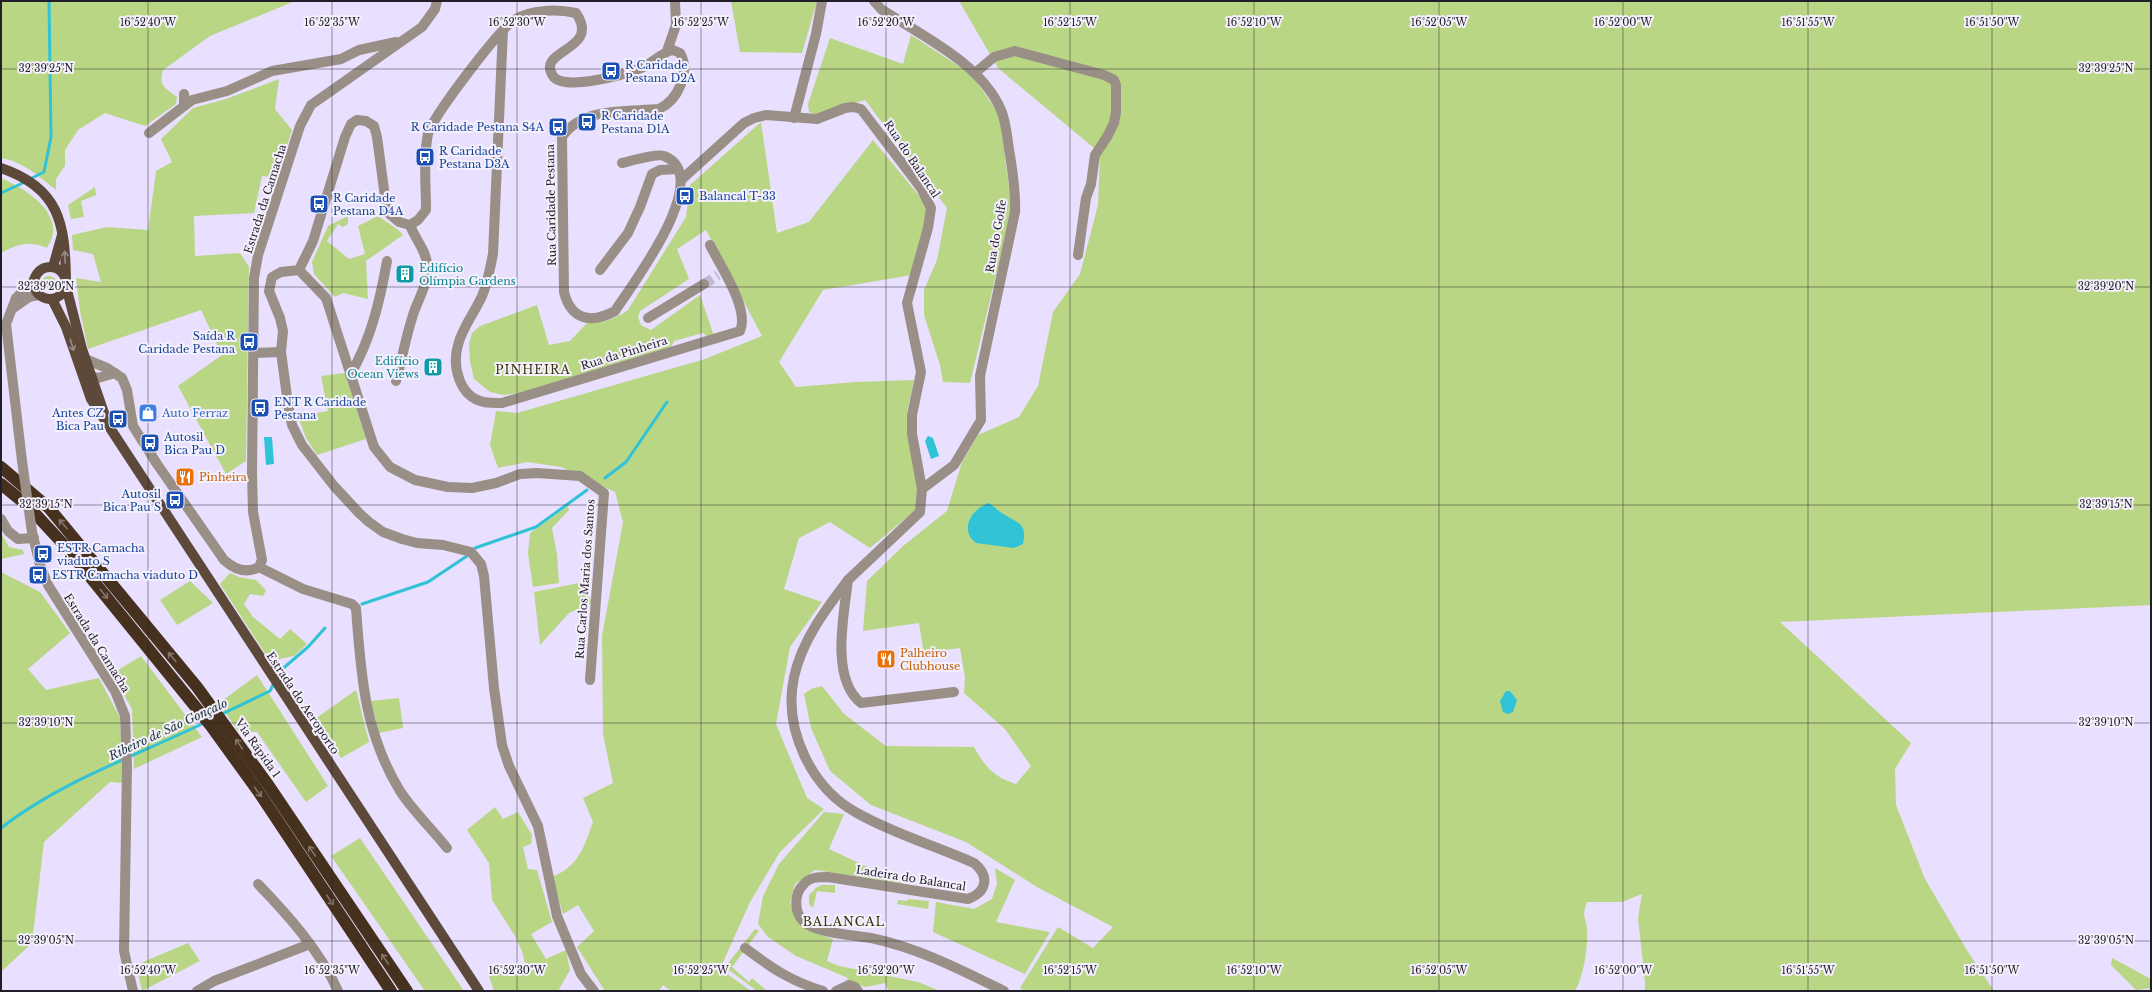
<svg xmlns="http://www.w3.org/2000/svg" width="2152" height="992" viewBox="0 0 2152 992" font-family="'Libre Baskerville',serif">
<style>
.green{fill:#b9d684}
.water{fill:#30c2d6}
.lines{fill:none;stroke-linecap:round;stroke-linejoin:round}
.stream{stroke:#30c2d6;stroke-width:3}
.minor-tunnel{stroke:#c1b8d3;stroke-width:10;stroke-dasharray:10 5;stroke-linecap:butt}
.minor{stroke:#9a8f86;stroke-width:10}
.major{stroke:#5c493a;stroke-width:10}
.highway{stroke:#46311f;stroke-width:12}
.minor-bridge{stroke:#9a8f86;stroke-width:10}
.oneway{stroke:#998c88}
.oneway2{stroke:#83746c}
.ticks{fill:none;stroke:#221e29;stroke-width:1;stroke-opacity:0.45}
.labels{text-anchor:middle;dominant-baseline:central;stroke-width:4;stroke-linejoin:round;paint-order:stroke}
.transit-label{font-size:11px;fill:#164399;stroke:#f4f0fc;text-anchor:start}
.street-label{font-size:11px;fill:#221e29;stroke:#f4f0fc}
.culture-label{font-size:11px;fill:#0d838f;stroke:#f4f0fc;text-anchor:start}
.shop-label{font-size:11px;fill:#366cbe;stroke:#f4f0fc;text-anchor:start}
.food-label{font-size:11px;fill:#c56008;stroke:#f4f0fc;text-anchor:start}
.neighbourhood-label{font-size:12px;letter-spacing:1px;fill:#3d350a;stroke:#f4f0fc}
.water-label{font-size:12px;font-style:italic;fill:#1c3337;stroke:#f4f0fc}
.ticks-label{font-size:10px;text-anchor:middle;fill:#221e29;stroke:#f4f0fc;stroke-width:4;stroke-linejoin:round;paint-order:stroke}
</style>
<rect width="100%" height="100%" fill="#e9dffe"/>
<g class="green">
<path d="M 1,1 L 295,1 L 210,36 L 163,70 C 158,86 165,88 177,97 L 176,104 L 145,126 L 105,113 L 78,130 L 65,150 L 65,166 L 56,179 L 56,190 C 40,177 22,161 1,158 Z"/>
<polygon points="731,1 817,1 802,53 740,52"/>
<path d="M 959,1 L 2151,1 L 2151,605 L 1780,622 L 1911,743 L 1895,769 L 1896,805 L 1925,879 L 1968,952 L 1994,991 L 1645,991 L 1645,982 L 1638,918 L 1642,894 L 1622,902 L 1587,902 C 1581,919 1586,915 1587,929 C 1588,948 1584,975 1575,991 L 1026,991 L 1020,988 L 1058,927 L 1093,948 L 1113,927 L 1037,887 L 966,842 L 871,805 L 830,771 L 811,728 L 804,694 L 811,689 L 822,686 L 844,714 L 886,746 L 974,747 C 985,767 994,777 1016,784 L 1031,766 L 1005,729 L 964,693 L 965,677 L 960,648 L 924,653 L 919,623 L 863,631 L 867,581 L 903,546 L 947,511 L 962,462 L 978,435 L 1019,417 L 1038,386 L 1053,312 L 1080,274 L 1098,205 L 1100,153 L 998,68 Z"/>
<polygon points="911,35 971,74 999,114 1012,209 970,383 943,382 940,365 924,315 924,290 937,260 947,208 865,100 816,115 809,112 808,104 830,38 903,64"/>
<polygon points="279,79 275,109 292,130 277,178 262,176 254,213 194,216 195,256 240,253 249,267 246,461 226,474 178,386 222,355 201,310 88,349 80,311 76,278 101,282 93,254 73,250 72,235 107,227 148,230 156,171 172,162 161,139 193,108 226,99"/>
<path d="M 761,122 L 777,233 L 809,222 L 873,140 L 930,209 L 912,275 L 823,290 L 779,362 L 796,387 L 855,382 L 914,380 L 907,412 L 907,429 L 921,485 L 918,508 L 870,548 L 830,522 L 799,538 L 784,589 L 822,602 L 790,647 L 776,724 L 807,798 L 824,809 L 780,852 L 750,902 L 720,969 L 751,991 L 671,991 L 663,985 L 659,991 L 605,991 L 577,947 L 594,931 L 578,905 L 563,914 L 552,877 C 579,866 584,847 593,822 L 583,798 L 613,783 L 603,734 L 602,636 L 623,522 L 615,492 L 561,467 L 527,462 L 498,468 L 490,445 L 496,411 L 517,413 L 705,359 L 762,336 L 706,230 L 677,249 L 689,279 L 640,311 L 638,317 L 641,325 L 651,330 L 700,295 L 714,336 L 709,338 L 703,333 L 674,341 L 671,347 L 519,393 L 503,395 L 490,392 L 474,379 L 470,362 L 469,343 L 472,333 L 480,326 L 537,305 L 549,345 L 570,341 L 587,323 C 603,323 615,319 628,310 L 686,217 L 690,185 Z"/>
<path d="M 1,178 C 21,186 57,208 53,234 C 52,239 49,244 47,248 C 28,240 18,244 1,253 Z"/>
<polygon points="95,187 96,195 81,201 84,217 71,219 68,205"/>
<path d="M 348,216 L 348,224 L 343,227 L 338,224 L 327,241 L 349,259 L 365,254 L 358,226 L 378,216 C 385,221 399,229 403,235 L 366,261 L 368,299 L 343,293 L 335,297 L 314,274 L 312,262 L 328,226 Z"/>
<circle cx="49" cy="283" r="7"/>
<polygon points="345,373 366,439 317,455 306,438 298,416 328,411 321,376"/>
<polygon points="568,506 569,510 552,528 557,554 559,583 533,587 528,554 530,533"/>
<polygon points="1,533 9,547 23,550 24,554 1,559"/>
<polygon points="1,572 40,592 70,633 28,669 46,690 99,678 120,718 123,783 110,782 44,842 32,943 1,972"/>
<polygon points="230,573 239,577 256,580 266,590 263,596 250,594 244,604 253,617 280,639 290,629 307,644 294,656 270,661 220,584"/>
<polygon points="190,581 213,603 177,625 160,600"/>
<polygon points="584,582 592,603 569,613 540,645 534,592"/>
<polygon points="141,656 202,737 134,769 132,709 112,674"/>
<polygon points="257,675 328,786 306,802 257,732 238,731 219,703"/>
<polygon points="356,690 369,742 341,758 315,719"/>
<polygon points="399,698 403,728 379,733 371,701"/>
<polygon points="495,807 503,819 518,812 532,835 531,844 523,847 528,869 537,870 552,922 531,934 546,959 566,950 570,970 558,991 494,991 489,976 526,968 522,951 515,936 492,900 489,863 467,830"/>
<path d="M 824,812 L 844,814 L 829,849 L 904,884 L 815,870 L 795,884 L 790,903 C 802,929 807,930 833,939 L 827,961 L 839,966 L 918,982 L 940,991 L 889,991 L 885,983 L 866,987 L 859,985 L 845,985 L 848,978 L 796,956 L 768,937 L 758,924 L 763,896 L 779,864 Z"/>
<polygon points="360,838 464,991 425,991 331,856"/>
<polygon points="995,868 1015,880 996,922 1050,932 1025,974 933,932 936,902 974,909 992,899 997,884"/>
<polygon points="822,885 835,885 835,893 817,891 813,908 809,904 809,895 817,887"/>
<polygon points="908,899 929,901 928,909 897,904 898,900 907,901"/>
<polygon points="755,929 759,931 732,967 749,982 752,978 767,991 757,991 725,967"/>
<polygon points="188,943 200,961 142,991 136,965"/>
<polygon points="2112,958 2151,979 2151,988 2136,990 2111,965"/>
</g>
<g class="water">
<polygon points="928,436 933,438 939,456 931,459 925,441"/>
<polygon points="264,437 272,437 274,464 266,465"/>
<path d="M 989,503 C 995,507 999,512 1005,515 C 1020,524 1027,524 1023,544 L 1014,548 L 976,543 C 959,530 971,509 989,503 Z"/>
<polygon points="1506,691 1510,691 1517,700 1513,712 1508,714 1503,712 1500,701"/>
</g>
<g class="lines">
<g class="stream">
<polyline points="30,179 44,172 51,137 49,1"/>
<polyline points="1,193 25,182"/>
<polyline points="605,478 626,462 667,402"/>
<polyline points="475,548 536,527 587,490"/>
<polyline points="362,604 428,582 467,556"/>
<polyline points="277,678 280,671 308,647 325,628"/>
<polyline points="220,715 270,691 274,683"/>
<path d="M 1,828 C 61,781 136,756 204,723"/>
</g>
<polyline class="minor-tunnel" points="704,284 718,275"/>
<g class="minor">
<path d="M 874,1 L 881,9 C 922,36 981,63 1001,110 C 1007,124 1007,140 1010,155 C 1013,174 1016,193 1015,212 L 980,376 L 981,420 L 954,465 L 922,489"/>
<path d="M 503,30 L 493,254 C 490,268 488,282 482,296 C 475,312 462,328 458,345 C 452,366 459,397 484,402 C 490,403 496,403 502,403 L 740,331 C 750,309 720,266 710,245"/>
<polyline points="667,51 676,25 675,1"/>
<polyline points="975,73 994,57 1015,51 1104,75 1114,80 1116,85 1116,112 1114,123 1107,137 1095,155 1091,184 1086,198 1078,255"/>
<polyline points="184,106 184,94"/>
<polyline points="794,118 816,34 822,1"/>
<polyline points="149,133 192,100 227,91 272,71 341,59 359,50 396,42"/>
<path d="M 681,180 L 744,123 L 754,118 L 766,115 L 817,119 L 845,108 L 853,107 L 861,109 L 921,188 L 931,208 L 928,228 L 907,303 L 921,372 L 912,415 L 912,434 L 922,489 L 920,512 L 848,580 C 844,614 830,679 861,703 L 954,692"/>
<polyline points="299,270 326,298 374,447 390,467 415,480 448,487 472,488 496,483 520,474 537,473 580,476 604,493 590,680"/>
<polyline points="600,270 628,233 640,207 652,174 660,170 677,169"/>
<polyline points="15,307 29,297 38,295"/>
<polyline points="648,318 704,284"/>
<polyline points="254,353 281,352"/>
<path d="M 85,359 L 107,368 L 122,378 L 127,390 L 133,426 L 157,464 L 224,560 C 234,569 246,574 259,567 L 262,560 L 253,512 L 252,473 L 254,278 L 258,255 L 300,126 L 311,105 L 422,27 L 435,9 L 437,1"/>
<path d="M 350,375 C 371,340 380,300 387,261"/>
<polyline points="91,376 98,378 115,373"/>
<path d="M 396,381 C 402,359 406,336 413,315 C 418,299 430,281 427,264 C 426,250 415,239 410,225"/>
<polyline points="22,461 6,324 16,298 33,281"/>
<polyline points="1,519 8,531 18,539 34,538"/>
<polyline points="32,532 40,565 48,585 115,691 125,716 127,766 124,951 133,991"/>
<path d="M 259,567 L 303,589 L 352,604 L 356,608 C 361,675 364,732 400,791 C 413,811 432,829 447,848"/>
<path d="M 848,580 C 826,609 802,640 794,677 C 783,729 811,788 857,813 C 894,834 936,846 974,863 C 990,876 987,892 968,899 L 828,877 C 818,877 809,877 803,885 C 794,894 794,912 803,921 C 814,933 855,935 871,938 C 919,948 961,970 1004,991"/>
<path d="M 258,884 C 287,914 321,952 338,991"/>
<path d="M 745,948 C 772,968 790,981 823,991"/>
<polyline points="197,991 214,981 310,944"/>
<path d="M 594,991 L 581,974 L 557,916 L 538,826 L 509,766 L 502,745 L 494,688 L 484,576 L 481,564 L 471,552 L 443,545 L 417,543 L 402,539 L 383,532 L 369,522 L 359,513 L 334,486 L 302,445 L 292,425 L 288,404 L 281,352 L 283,331 L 280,318 L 269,291 L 272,277 L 281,272 L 299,270 L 313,241 L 345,137 L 351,124 L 357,120 L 366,121 L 374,126 L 377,137 L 387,212 L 399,222 L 410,225 L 418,220 L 426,210 C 426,186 423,157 428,134 C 433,116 498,31 514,20 C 531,9 558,9 576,13 C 602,51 535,49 553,76 C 563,92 626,74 641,68 C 653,63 660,53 673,50 L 680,53 C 691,72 678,100 659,109 C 626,112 582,107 562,137 L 564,292 C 571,320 591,324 615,311 C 631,286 716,176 664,156 C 657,153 631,161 622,163"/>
<polyline points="836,991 849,985 855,987 858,991"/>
</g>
<g class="major">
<path d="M 1,168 C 60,188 65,224 66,280"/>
<circle cx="50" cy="283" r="16"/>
<polyline points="53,267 62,235"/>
<polyline points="66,286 82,349 104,413"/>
<polyline points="52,299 66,327 91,399 479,991"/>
</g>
<g class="highway">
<polyline points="1,467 49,508 197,687 269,786 407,991"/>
<polyline points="1,484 28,506 65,546 211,726 258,791 391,991"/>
</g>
<polyline class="minor-bridge" points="22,461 32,532"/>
</g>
<defs><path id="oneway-shaft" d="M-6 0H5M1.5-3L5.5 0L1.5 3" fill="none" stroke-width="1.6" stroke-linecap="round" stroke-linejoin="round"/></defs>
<g class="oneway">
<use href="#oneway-shaft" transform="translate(65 257) rotate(-92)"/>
<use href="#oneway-shaft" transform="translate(72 345) rotate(73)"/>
</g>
<g class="oneway2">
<use href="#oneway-shaft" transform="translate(63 524) rotate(-131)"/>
<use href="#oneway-shaft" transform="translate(104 594) rotate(51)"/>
<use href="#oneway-shaft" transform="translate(172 657) rotate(-130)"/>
<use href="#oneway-shaft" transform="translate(239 744) rotate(-125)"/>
<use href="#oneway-shaft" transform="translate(258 792) rotate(55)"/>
<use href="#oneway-shaft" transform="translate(312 851) rotate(-124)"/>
<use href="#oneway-shaft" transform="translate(330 900) rotate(56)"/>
<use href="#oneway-shaft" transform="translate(385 959) rotate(-124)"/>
</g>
<path class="ticks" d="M 148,1 L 148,991M 332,1 L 332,991M 517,1 L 517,991M 701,1 L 701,991M 886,1 L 886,991M 1070,1 L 1070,991M 1254,1 L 1254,991M 1439,1 L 1439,991M 1623,1 L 1623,991M 1808,1 L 1808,991M 1992,1 L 1992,991M 1,69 L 2151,69M 1,287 L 2151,287M 1,505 L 2151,505M 1,723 L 2151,723M 1,941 L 2151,941"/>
<defs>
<g id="bus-square" transform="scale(1)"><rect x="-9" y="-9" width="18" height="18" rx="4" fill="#1a4fb4" stroke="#f4f0fc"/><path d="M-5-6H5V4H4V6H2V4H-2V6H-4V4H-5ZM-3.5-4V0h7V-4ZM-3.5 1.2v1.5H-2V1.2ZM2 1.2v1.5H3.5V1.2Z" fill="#fff"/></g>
<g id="building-square" transform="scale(1)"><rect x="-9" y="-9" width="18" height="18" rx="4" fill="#0f9aa8" stroke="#f4f0fc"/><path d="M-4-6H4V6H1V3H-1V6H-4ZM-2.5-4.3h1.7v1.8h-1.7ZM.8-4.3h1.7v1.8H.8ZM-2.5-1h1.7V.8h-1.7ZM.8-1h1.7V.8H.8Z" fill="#fff"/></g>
<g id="shop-square" transform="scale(1)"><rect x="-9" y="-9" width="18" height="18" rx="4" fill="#3f7fe0" stroke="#f4f0fc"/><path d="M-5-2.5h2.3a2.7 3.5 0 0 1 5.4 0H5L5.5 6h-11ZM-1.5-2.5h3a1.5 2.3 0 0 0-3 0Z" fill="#fff"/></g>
<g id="restaurant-square" transform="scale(1)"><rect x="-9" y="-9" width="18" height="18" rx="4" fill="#e8710a" stroke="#f4f0fc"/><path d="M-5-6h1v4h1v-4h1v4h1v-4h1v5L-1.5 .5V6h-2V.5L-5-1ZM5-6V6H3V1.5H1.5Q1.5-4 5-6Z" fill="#fff"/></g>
</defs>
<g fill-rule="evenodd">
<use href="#bus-square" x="611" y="71"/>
<use href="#bus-square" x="587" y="122"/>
<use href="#bus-square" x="558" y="127"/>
<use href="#bus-square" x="425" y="157"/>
<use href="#bus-square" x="685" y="196"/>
<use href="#bus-square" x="319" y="204"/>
<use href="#building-square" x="405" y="274"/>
<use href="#bus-square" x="249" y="342"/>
<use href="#building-square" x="433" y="367"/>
<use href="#bus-square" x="260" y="408"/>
<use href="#shop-square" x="148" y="413"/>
<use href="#bus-square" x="118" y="419"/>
<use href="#bus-square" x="150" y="443"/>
<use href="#restaurant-square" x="185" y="477"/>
<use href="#bus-square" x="175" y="500"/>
<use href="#bus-square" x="43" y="554"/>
<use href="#bus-square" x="38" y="575"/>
<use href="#restaurant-square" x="886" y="659"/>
</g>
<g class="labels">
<g class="transit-label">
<text x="625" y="65">R Caridade<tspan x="625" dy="13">Pestana D2A</tspan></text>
<text x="601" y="116">R Caridade<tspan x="601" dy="13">Pestana D1A</tspan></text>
<text x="544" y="127" text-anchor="end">R Caridade Pestana S4A</text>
<text x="439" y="151">R Caridade<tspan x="439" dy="13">Pestana D3A</tspan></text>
<text x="699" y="196">Balancal T-33</text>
<text x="333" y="198">R Caridade<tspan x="333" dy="13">Pestana D4A</tspan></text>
<text x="235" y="336" text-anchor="end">Saída R<tspan x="235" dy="13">Caridade Pestana</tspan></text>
<text x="274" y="402">ENT R Caridade<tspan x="274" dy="13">Pestana</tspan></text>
<text x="104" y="413" text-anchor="end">Antes CZ<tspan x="104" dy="13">Bica Pau</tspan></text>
<text x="164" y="437">Autosil<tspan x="164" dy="13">Bica Pau D</tspan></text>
<text x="161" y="494" text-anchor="end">Autosil<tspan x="161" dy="13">Bica Pau S</tspan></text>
<text x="57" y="548">ESTR Camacha<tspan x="57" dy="13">viaduto S</tspan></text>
<text x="52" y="575">ESTR Camacha viaduto D</text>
</g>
<g class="street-label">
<text transform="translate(912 159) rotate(56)">Rua do Balancal</text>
<text transform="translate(265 199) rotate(-72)">Estrada da Camacha</text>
<text transform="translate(551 205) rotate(-91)">Rua Caridade Pestana</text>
<text transform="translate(996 236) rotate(-80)">Rua do Golfe</text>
<text transform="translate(624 353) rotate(-17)">Rua da Pinheira</text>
<text transform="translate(585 579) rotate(-86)">Rua Carlos Maria dos Santos</text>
<text transform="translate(97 643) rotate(58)">Estrada da Camacha</text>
<text transform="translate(303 703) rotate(56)">Estrada do Aeroporto</text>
<text transform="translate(258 748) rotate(55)">Via Rápida 1</text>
<text transform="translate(911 878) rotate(9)">Ladeira do Balancal</text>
</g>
<g class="culture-label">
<text x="419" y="268">Edifício<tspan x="419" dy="13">Olímpia Gardens</tspan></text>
<text x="419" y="361" text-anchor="end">Edifício<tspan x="419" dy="13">Ocean Views</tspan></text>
</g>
<g class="shop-label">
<text x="162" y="413">Auto Ferraz</text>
</g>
<g class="food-label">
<text x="199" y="477">Pinheira</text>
<text x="900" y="653">Palheiro<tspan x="900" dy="13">Clubhouse</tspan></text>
</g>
<g class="neighbourhood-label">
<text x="533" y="369">PINHEIRA</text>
<text x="844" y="921">BALANCAL</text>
</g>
<g class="water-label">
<text transform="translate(168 729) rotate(-25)">Ribeiro de São Gonçalo</text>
</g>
</g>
<g class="ticks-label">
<text x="148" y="26">16°52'40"W</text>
<text x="332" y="26">16°52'35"W</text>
<text x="517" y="26">16°52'30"W</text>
<text x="701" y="26">16°52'25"W</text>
<text x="886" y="26">16°52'20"W</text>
<text x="1070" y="26">16°52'15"W</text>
<text x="1254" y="26">16°52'10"W</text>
<text x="1439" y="26">16°52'05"W</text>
<text x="1623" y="26">16°52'00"W</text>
<text x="1808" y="26">16°51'55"W</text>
<text x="1992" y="26">16°51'50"W</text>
<text x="46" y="72">32°39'25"N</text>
<text x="2106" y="72">32°39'25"N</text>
<text x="46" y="290">32°39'20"N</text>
<text x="2106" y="290">32°39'20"N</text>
<text x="46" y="508">32°39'15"N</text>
<text x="2106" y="508">32°39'15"N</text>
<text x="46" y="726">32°39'10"N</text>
<text x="2106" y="726">32°39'10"N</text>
<text x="46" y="944">32°39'05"N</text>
<text x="2106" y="944">32°39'05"N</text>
<text x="148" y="974">16°52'40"W</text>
<text x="332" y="974">16°52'35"W</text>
<text x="517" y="974">16°52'30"W</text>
<text x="701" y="974">16°52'25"W</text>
<text x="886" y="974">16°52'20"W</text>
<text x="1070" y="974">16°52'15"W</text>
<text x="1254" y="974">16°52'10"W</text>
<text x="1439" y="974">16°52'05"W</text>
<text x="1623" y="974">16°52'00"W</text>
<text x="1808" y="974">16°51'55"W</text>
<text x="1992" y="974">16°51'50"W</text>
</g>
<rect width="2152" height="992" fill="none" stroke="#221e29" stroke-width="4"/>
</svg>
